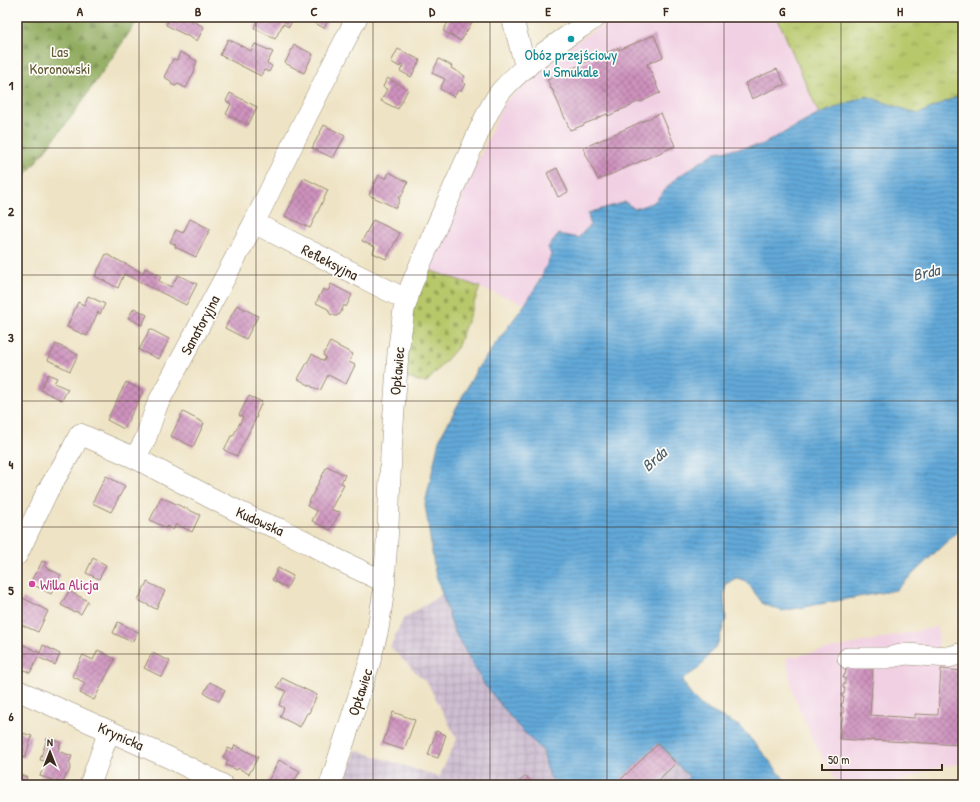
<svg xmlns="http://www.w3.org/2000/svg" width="980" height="802" viewBox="0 0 980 802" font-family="'Patrick Hand',sans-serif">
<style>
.built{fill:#f1d0e3}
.industrial{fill:url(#industrial-grid)}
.forest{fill:url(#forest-firs);stroke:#666b3e}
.cemetery{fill:url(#cemetery-stones);stroke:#797944}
.park{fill:url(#park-tufts);stroke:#797944}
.water{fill:url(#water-rules);stroke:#4e6a7c}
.building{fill:url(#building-cross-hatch)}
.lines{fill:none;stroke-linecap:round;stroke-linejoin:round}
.minor-casing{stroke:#948671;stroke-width:22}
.minor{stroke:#fff;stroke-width:21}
.grid{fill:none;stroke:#3b2a1e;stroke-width:1;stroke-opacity:0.55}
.culture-dot{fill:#0f9aa8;stroke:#fdfcf7;stroke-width:1.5}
.hotel-dot{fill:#d1479c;stroke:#fdfcf7;stroke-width:1.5}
.labels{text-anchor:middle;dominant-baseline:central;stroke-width:3.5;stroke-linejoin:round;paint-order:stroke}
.park-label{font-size:15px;fill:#605935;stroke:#fdfcf7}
.culture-label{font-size:15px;fill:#0d838f;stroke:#fdfcf7}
.street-label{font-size:15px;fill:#3b2a1e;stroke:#fdfcf7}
.hotel-label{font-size:15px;fill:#b23c85;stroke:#fdfcf7;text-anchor:start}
.water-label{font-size:16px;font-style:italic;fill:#4b5d69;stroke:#fdfcf7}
.neatline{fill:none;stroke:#3b2a1e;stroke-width:1.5}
.grid-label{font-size:13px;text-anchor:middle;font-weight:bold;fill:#3b2a1e}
</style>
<defs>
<pattern id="industrial-grid" width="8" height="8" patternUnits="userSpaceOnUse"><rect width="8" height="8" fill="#cebed1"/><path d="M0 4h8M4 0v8" fill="none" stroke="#b2a3b3"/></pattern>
<pattern id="forest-firs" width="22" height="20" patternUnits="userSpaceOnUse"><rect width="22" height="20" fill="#91ac5f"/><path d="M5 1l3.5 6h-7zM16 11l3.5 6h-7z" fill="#788c4e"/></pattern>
<pattern id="cemetery-stones" width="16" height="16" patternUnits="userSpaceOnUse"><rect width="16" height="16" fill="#b7c86b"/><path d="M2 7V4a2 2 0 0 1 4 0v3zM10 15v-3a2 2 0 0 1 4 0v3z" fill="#96a357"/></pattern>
<pattern id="park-tufts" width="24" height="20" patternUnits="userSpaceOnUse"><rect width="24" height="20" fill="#b7c86b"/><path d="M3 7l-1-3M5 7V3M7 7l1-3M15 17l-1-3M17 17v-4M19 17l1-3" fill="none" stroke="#96a357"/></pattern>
<pattern id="water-rules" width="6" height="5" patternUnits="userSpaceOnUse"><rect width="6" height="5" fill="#62a9d9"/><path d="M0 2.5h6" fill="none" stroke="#528aaf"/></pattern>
<pattern id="building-cross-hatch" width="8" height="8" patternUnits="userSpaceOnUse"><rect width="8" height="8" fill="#cd92bd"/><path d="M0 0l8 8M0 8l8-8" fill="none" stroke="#a87799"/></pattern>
</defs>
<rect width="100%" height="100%" fill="#fdfcf7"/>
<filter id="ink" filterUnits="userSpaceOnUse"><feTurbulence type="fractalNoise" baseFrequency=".025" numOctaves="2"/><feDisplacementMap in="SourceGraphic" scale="8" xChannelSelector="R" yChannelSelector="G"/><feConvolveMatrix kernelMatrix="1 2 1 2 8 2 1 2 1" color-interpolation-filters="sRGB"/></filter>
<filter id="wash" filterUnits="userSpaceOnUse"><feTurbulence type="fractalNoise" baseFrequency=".012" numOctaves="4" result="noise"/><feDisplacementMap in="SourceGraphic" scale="16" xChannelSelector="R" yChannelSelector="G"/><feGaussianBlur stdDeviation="0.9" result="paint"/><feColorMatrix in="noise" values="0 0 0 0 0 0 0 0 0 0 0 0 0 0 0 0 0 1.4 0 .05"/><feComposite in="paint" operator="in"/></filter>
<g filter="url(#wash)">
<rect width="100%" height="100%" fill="#eee3c4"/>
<g class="built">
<polygon points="617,17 776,17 819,114 761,145 715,152 676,178 654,202 590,225 578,238 559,234 548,247 551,255 539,282 525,304 429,270 504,103 570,45"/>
<polygon points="937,627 939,641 937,660 963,662 963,763 936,768 887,785 839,785 813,740 794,696 786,658"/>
</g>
<g class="industrial">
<polygon points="442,594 454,631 484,684 518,726 543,751 548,774 556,785 344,785 356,750 439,777 457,739 428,684 390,647 403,619"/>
<polygon points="658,744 689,777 681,785 615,785"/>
</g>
<polygon class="forest" points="17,17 140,17 72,116 17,186"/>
<polygon class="cemetery" points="429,270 480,287 457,348 426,383 404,377 411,317 417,295"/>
<polygon class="park" points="777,17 963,17 963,94 918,114 866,96 819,114"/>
<polygon class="water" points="963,94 963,526 896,590 782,611 763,604 746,581 736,578 726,584 724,598 726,619 718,643 699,668 682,680 691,695 703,707 739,726 758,747 789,785 681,785 689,777 658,744 615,785 556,785 548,774 543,751 518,726 484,684 454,631 435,572 425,504 439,440 477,369 525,304 539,282 551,255 548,247 559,234 578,238 590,225 588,213 625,202 635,209 654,202 676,178 716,152 761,145 819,114 866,96 918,114"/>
<g id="blocks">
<g class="building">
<polygon points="170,17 185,17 204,27 197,41 166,25"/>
<polygon points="259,17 294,17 289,27 283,24 275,39 254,28"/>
<polygon points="304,17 332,17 331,20 329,19 324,28"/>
<polygon points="451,17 475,17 461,41 443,31"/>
<polygon points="654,35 663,57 647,64 648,67 649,66 651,73 652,72 653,74 652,74 655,82 656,82 657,83 656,84 659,92 661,93 659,94 659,93 641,102 640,101 631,105 631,106 620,110 619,112 619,111 608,116 607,114 597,118 597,119 584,124 584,125 570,130 552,89 551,89 550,87 551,87 547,80 617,48 619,48 619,50"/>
<polygon points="228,39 251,51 255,44 273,52 267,63 272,66 269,72 264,70 261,76 220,55"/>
<polygon points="294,45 313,54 304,73 285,63"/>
<polygon points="398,49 420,60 411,77 400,71 403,66 400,65 400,67 391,62"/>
<polygon points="180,52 197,61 194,69 195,70 186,88 178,84 175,86 171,84 171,81 164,77 173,59 177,60"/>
<polygon points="439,59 452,66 451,68 465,76 462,82 465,84 461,91 458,90 454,97 440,89 445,79 432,73"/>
<polygon points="777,69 785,84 752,99 745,83"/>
<polygon points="387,78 408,89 398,109 381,101 387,89 383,87"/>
<polygon points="230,93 257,107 248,125 226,114 231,104 226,101"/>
<polygon points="661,113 675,146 598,180 583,148"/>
<polygon points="324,125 345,136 333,158 312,148"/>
<polygon points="557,168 568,192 558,197 547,173"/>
<polygon points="389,172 408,182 401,197 399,196 398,198 400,199 396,208 369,195 379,175 386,179"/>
<polygon points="304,178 328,190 310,228 285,216"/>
<polygon points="190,219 210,229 196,257 175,247 176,245 170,242 176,230 183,233"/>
<polygon points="373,220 400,233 386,259 373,253 375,247 362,241"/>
<polygon points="106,254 143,273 145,268 161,276 159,281 171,287 178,275 197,284 186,305 124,274 118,288 95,276"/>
<polygon points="331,284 352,295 346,307 344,305 340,314 336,316 330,314 328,309 316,303 323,289 328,291"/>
<polygon points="88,296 105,304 100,314 98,312 87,336 67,327 78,302 84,305"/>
<polygon points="237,305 258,316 246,339 225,328"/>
<polygon points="134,308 147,315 142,325 128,318"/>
<polygon points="150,329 169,339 159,359 139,350"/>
<polygon points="330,342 353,354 349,362 355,365 346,384 328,375 320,391 298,379 312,354 324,361 326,357 323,355"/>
<polygon points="56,344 78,355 70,371 48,360"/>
<polygon points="48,374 57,378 54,383 68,389 62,400 41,390"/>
<polygon points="126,382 143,391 124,429 107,420"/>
<polygon points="249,396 262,402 256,415 257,416 237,456 224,450 231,436 233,436 243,417 239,415"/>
<polygon points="183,412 204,423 193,447 171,436"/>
<polygon points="327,466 345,475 341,483 344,484 331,509 337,512 338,511 340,512 330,530 312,521 317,511 307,506"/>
<polygon points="106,476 125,486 111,512 92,503"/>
<polygon points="161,497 200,515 192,532 176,524 173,530 167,526 166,528 150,520"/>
<polygon points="93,558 106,565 99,579 86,573"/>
<polygon points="42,561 47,563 45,567 61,575 51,594 30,583 35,573 36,574"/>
<polygon points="278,568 293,576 287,588 272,580"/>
<polygon points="147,582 165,591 156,609 138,600"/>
<polygon points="69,591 88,601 81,614 75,611 74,612 61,605"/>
<polygon points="23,598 48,611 38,632 17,623 17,609"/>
<polygon points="118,622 138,632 132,642 113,633"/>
<polygon points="17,641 22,643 22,644 40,653 43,645 60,654 55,665 38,657 30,673 17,666"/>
<polygon points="98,650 115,659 94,700 80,693 85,683 72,676 83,655 93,660"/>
<polygon points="152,653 170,661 162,677 144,668"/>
<polygon points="844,667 873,669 870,715 915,718 915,714 938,715 941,669 963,671 963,703 961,745 871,740 871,741 840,739 841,722 842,722 843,716 841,716 841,713 843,713 843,707 841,706 842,703 843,703 844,697 842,697 842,694 844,694 845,688 843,688 843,684 845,685 845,678 843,678 844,675 845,675 846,669 844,669"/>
<polygon points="282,678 317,695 309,713 307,713 300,727 280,717 284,708 279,705 286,691 277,687"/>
<polygon points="210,682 225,690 219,701 204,693"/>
<polygon points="393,712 415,720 404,750 383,743"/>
<polygon points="17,731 32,736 25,758 17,756"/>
<polygon points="436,731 446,735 438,758 428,755"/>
<polygon points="47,738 61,742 58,751 72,756 69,763 71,766 68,774 66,775 63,783 40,776 45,761 40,760"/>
<polygon points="658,744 676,763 653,785 615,785"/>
<polygon points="235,745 258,757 249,774 238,768 237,770 226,765 228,760 223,757 228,748 233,750"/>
<polygon points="279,760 300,771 292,785 271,785 267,783"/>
<polygon points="17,774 27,777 24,785 17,785"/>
<polygon points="526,776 534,785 515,785"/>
</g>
</g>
</g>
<g filter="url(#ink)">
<use href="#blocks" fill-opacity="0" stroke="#948671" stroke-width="1"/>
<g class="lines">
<g class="minor-casing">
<g id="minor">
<polyline points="512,17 526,68"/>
<polyline points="254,223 407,300"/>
<polyline points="135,458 217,501 258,521 280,529 310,544 334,558 385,582"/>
<polyline points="17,555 47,492 72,450 80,434 135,458 145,440 157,405 254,223 307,115 357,17"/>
<polyline points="848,658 886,658 906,654 949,657 963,653"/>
<polyline points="17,690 170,758 223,785"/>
<polyline points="90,785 109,731"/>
<path d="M 330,785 L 370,661 L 378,629 L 383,596 L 388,527 L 391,453 L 398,353 L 404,310 L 411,286 C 429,243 448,200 467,158 C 477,137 488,107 502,90 C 529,60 564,39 596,17"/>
</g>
</g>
<use href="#minor" class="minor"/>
</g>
</g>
<path class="grid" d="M 139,17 L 139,785M 256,17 L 256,785M 373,17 L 373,785M 490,17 L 490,785M 607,17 L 607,785M 724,17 L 724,785M 841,17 L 841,785M 17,148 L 963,148M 17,275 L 963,275M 17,401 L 963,401M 17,527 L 963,527M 17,654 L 963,654"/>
<circle class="culture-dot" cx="571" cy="39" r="4"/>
<circle class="hotel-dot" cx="32" cy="584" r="4"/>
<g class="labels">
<g class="park-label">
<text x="60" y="51">Las<tspan x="60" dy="17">Koronowski</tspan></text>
</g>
<g class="culture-label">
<text x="571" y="54">Obóz przejściowy<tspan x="571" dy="17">w Smukale</tspan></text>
</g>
<g class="street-label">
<text transform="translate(330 262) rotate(27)">Refleksyjna</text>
<text transform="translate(200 325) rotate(-62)">Sanatoryjna</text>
<text transform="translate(397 371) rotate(-85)">Opławiec</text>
<text transform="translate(260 521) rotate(24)">Kudowska</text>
<text transform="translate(360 692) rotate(-72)">Opławiec</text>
<text transform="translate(121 736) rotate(24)">Krynicka</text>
</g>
<g class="hotel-label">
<text x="40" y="584">Willa Alicja</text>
</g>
<g class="water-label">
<text transform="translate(926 272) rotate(-13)">Brda</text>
<text transform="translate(654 459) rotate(-42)">Brda</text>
</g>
</g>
<rect width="980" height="802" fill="none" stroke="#fdfcf7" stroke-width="44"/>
<g transform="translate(50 752)" stroke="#fdfcf7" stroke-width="3" paint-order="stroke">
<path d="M0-3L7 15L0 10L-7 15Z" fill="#3b2a1e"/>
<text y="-6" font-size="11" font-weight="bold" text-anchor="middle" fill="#3b2a1e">N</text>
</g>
<path d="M822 764v6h120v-6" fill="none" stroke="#3b2a1e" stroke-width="2"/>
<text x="828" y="764" font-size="12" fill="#3b2a1e" stroke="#fdfcf7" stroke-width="3" paint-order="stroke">50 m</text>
<rect x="22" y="22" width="936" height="758" class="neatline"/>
<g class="grid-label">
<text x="80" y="16">A</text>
<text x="198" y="16">B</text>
<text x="314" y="16">C</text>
<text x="432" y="16">D</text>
<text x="548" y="16">E</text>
<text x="666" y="16">F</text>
<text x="782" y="16">G</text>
<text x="900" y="16">H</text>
<text x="11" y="90">1</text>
<text x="11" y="216">2</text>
<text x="11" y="342">3</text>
<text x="11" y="469">4</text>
<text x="11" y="595">5</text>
<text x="11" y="721">6</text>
</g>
</svg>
